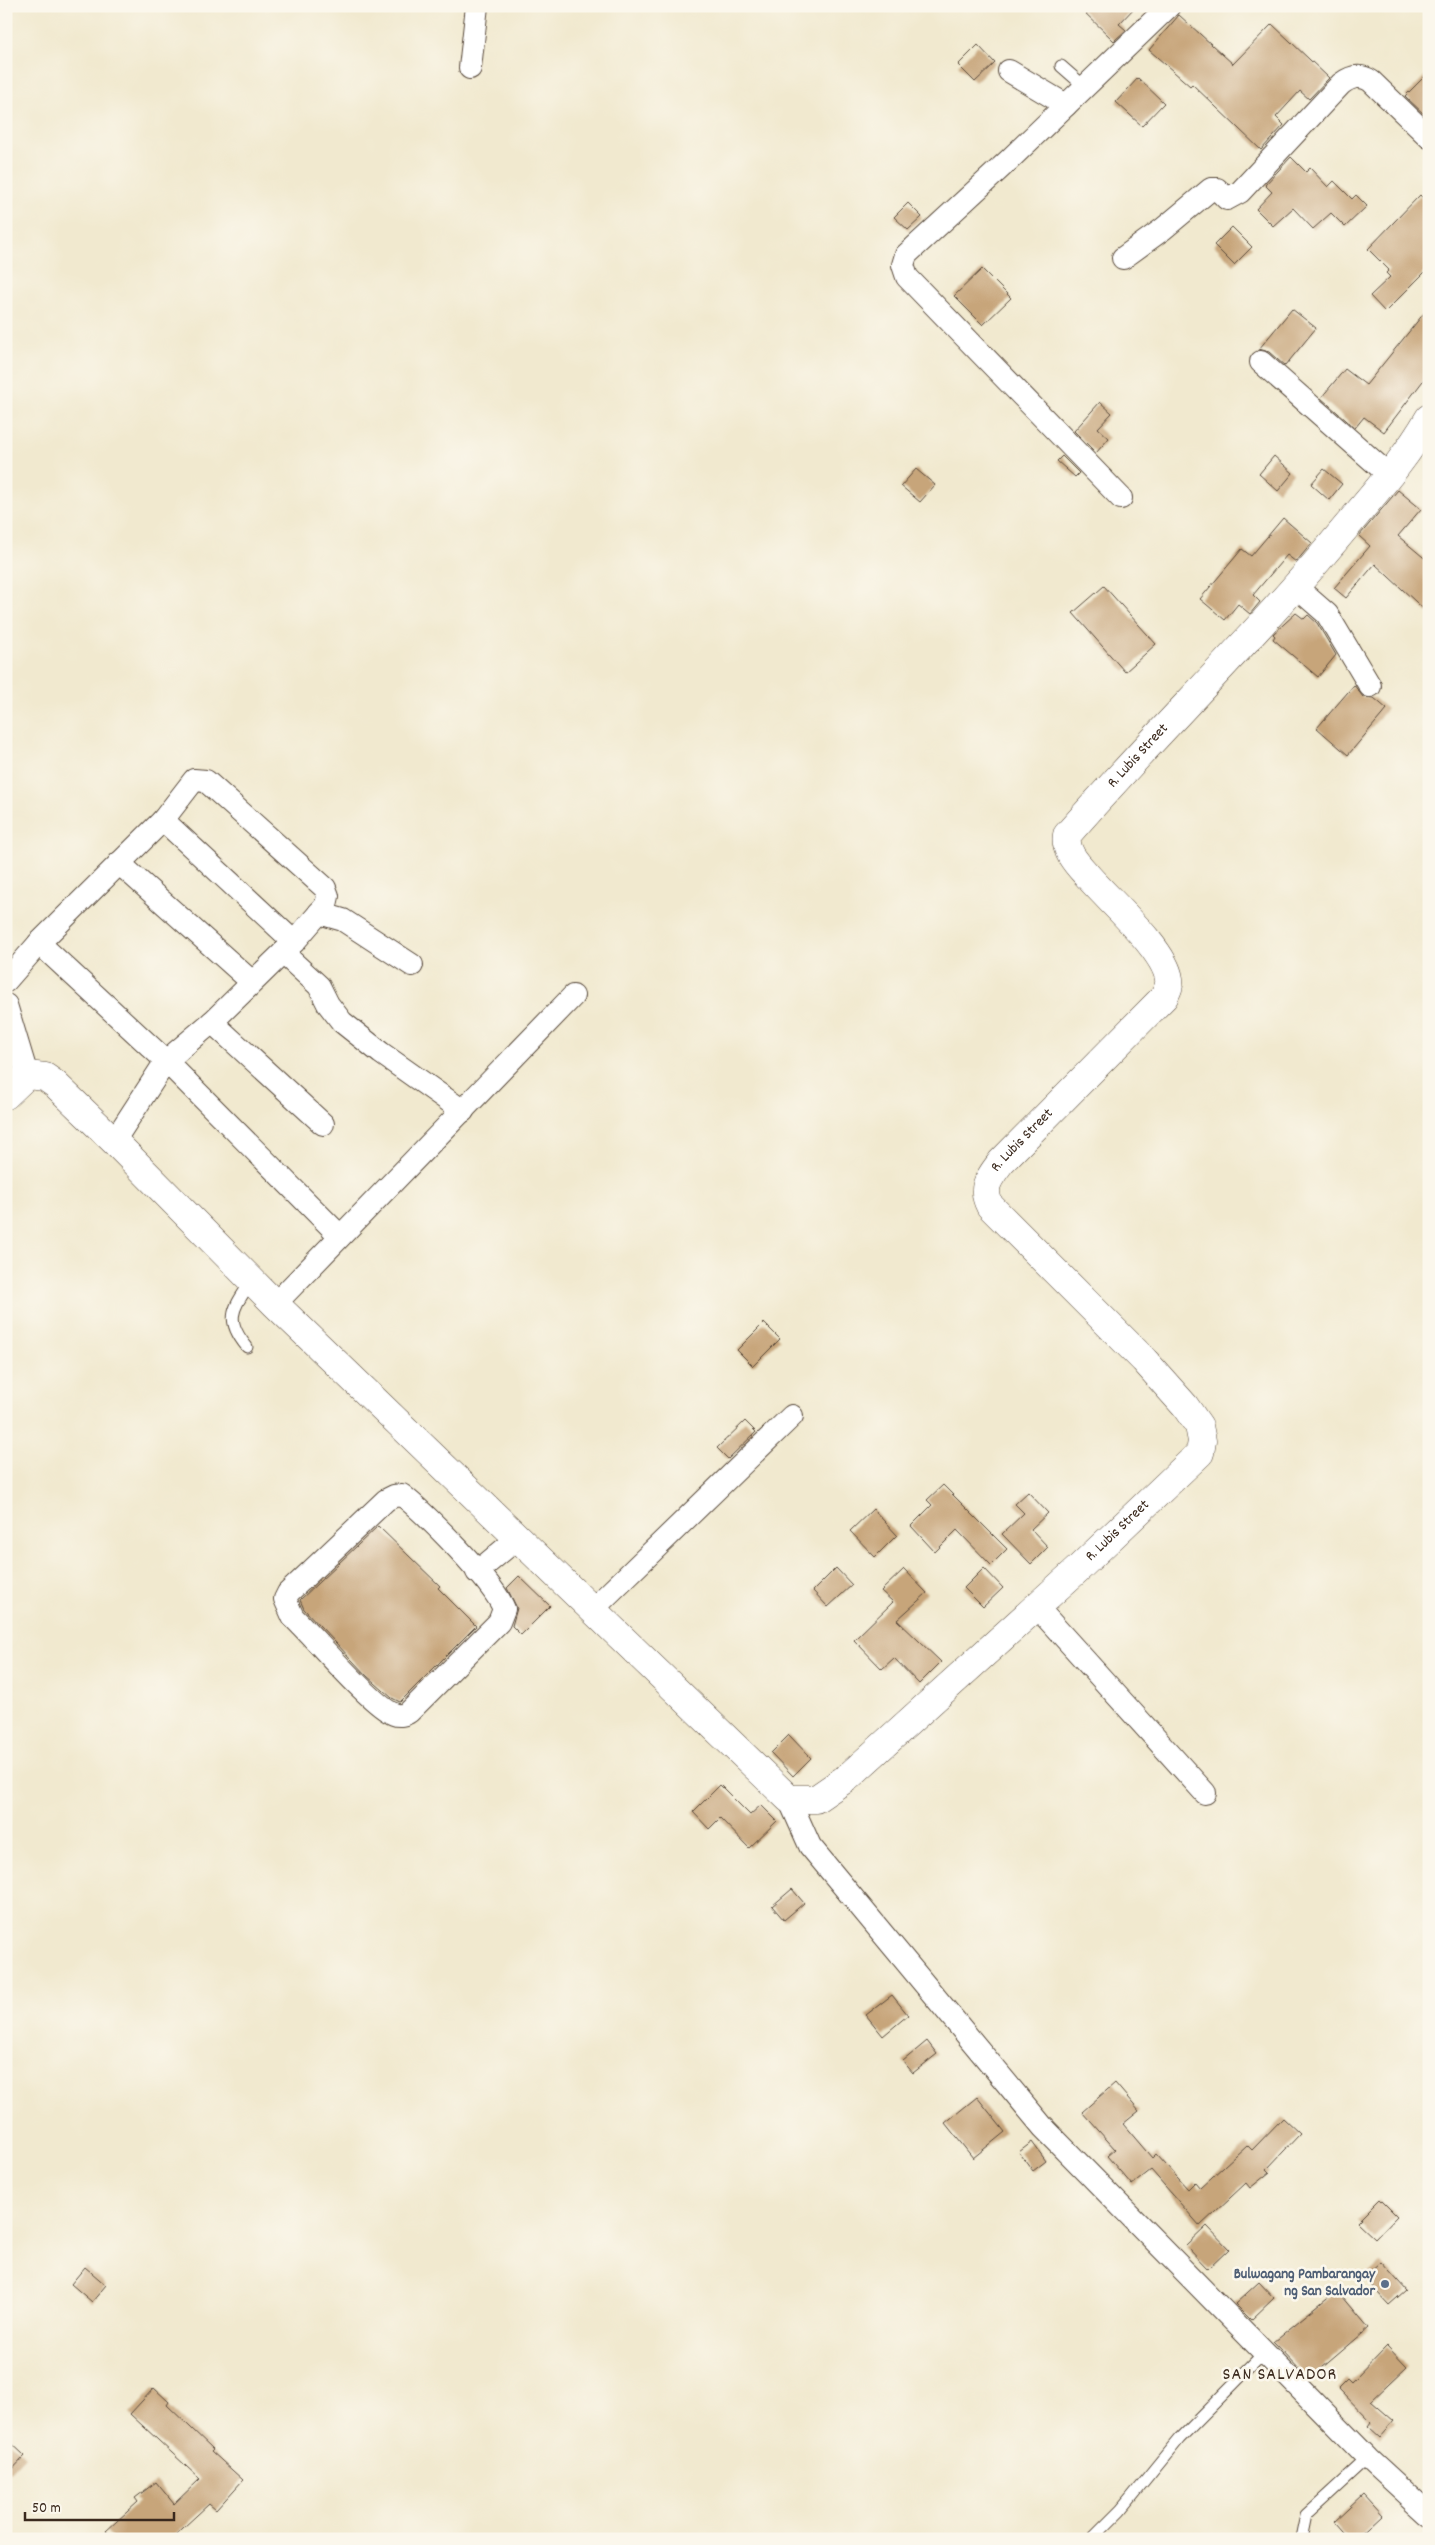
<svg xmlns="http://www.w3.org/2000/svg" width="1435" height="2545" viewBox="0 0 1435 2545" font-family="Dekko,sans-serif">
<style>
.building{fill:#c7a57a}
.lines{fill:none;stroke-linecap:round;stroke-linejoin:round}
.service-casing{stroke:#564739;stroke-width:13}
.minor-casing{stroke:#564739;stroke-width:24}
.tertiary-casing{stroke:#564739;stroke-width:29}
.service{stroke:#fff;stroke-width:11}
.minor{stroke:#fff;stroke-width:22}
.tertiary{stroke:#fff;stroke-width:28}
.service-dot{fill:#5c6f8a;stroke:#fbf7ec;stroke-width:2}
.labels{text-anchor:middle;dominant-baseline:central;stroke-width:5;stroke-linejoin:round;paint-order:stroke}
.street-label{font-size:15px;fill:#3b2a1e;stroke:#fbf7ec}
.service-label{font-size:15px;font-weight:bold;fill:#4e5e75;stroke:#fbf7ec;text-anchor:end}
.quarter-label{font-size:18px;letter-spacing:1px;fill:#3b2a1e;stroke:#fbf7ec}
</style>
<rect width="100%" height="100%" fill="#fbf7ec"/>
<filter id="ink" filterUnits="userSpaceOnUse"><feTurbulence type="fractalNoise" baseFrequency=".02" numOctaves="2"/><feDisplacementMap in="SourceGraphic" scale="10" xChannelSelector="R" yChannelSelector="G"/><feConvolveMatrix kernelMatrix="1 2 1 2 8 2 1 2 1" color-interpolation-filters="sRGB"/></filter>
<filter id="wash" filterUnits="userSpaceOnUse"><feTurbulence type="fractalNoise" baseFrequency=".0096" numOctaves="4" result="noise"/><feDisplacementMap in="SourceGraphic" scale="20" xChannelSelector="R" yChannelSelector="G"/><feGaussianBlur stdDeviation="1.12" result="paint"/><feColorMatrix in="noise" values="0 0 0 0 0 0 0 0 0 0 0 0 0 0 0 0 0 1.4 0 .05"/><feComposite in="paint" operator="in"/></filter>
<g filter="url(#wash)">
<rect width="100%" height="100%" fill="#f1e9cf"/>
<g id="blocks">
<g class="building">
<polygon points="1078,6 1136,6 1119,24 1126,30 1114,41"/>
<polygon points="1179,15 1233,64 1272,24 1329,78 1309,99 1300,91 1276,117 1284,125 1261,150 1192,84 1190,86 1149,50"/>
<polygon points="978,45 995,63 975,82 958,65"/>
<polygon points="1429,72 1429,119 1405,96"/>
<polygon points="1138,78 1164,103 1142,126 1116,102"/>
<polygon points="1291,157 1306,172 1310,168 1328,187 1334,181 1352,199 1356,195 1367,206 1345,227 1331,213 1313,229 1293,208 1273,226 1256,209 1272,192 1265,185"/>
<polygon points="1420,195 1429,204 1429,268 1385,312 1370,296 1390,277 1386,273 1389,270 1368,249"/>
<polygon points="908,203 922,217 908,230 894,217"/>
<polygon points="1232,227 1252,247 1234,265 1214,245"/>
<polygon points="982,269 1011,298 983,325 954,296"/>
<polygon points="1429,307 1429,373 1384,432 1364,417 1355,428 1321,398 1345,369 1366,385"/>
<polygon points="1292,309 1316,328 1285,366 1269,352 1259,349"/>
<polygon points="1100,402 1112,413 1098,428 1109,438 1096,453 1074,431"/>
<polygon points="1062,456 1079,473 1075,477 1057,461"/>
<polygon points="1274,456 1293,473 1278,491 1259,474"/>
<polygon points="916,469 935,485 920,502 901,486"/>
<polygon points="1324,469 1342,484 1329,500 1311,484"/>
<polygon points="1398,490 1421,509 1398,536 1429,562 1429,614 1375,564 1346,598 1334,588 1370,546 1359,536"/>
<polygon points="1283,518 1312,543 1296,562 1287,555 1253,595 1260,602 1250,614 1238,604 1225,620 1200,599 1242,549 1251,556"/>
<polygon points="1104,586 1156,644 1125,672 1073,613"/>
<polygon points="1296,613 1304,619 1308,615 1317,623 1336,655 1318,677 1273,639 1275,636 1273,634"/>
<polygon points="1354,685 1363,697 1374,698 1387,709 1348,755 1317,728"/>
<polygon points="764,1323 780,1339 753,1366 737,1350"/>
<polygon points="745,1421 756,1432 728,1459 717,1448"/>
<polygon points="943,1485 1007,1549 991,1565 957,1530 935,1552 911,1526 932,1505 927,1500"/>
<polygon points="1028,1492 1048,1513 1031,1529 1048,1547 1031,1564 1002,1534 1024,1513 1015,1504"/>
<polygon points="873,1509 897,1535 875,1557 850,1531"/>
<polygon points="378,1526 440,1586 438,1588 476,1626 400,1702 392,1698 367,1676 304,1609 300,1600"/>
<polygon points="836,1568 852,1585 828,1607 813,1591"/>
<polygon points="984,1568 1003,1588 983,1607 964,1588"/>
<polygon points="904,1569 927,1593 897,1620 941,1662 919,1684 894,1658 882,1669 854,1640 893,1602 881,1591"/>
<polygon points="519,1576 550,1606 521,1635 512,1626 517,1608 507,1588"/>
<polygon points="789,1735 811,1758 793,1776 771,1753"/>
<polygon points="720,1785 750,1815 761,1805 777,1821 749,1848 720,1818 709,1829 693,1812"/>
<polygon points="792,1889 804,1903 784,1920 772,1906"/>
<polygon points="892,1995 908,2015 883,2036 866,2015"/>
<polygon points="927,2041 937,2054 913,2073 903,2061"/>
<polygon points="1115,2083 1139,2111 1123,2124 1152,2158 1156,2154 1188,2189 1195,2182 1200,2188 1247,2145 1252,2150 1283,2118 1300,2134 1267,2169 1270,2172 1250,2188 1246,2183 1200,2226 1151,2170 1132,2185 1107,2156 1115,2149 1082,2112"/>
<polygon points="977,2097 1005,2132 973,2158 945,2123"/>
<polygon points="1032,2142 1046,2161 1033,2171 1019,2152"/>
<polygon points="1380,2199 1397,2216 1375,2239 1357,2222"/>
<polygon points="1207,2226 1229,2249 1208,2269 1186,2246"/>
<polygon points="1381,2262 1406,2290 1389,2305 1364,2278"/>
<polygon points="85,2267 106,2285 92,2302 71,2284"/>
<polygon points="1259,2282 1274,2298 1251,2320 1235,2304"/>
<polygon points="1337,2290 1369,2328 1309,2379 1273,2342"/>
<polygon points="1387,2346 1407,2367 1371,2401 1394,2421 1380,2437 1369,2427 1372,2423 1338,2388 1347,2379 1351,2383"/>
<polygon points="154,2388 169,2402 167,2405 213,2449 211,2451 243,2480 216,2510 209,2504 171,2539 113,2539 106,2531 138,2502 135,2498 156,2482 174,2504 200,2479 130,2414"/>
<polygon points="6,2438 25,2456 6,2476"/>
<polygon points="1363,2494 1382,2515 1356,2539 1348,2539 1333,2522"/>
</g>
</g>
</g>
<g filter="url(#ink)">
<use href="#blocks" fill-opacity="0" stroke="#564739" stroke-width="1"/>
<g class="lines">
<g class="service-casing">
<g id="service">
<polyline points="1061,66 1085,87"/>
<path d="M 247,1347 C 223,1318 234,1308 252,1280"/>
<polyline points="1092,2539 1121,2510 1179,2439 1264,2353"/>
<polyline points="1301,2539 1306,2515 1368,2458"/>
</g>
</g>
<g class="minor-casing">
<g id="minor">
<polyline points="470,68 477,6"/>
<polyline points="1009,71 1066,105"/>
<path d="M 1123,258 L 1163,229 L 1211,189 L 1217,189 L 1227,199 L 1240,192 L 1341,84 C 1350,77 1360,74 1371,81 L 1429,137"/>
<polyline points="1261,362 1389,475"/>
<polyline points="1121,498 907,277 903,265 906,255 1008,161 1169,6"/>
<polyline points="1296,587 1327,614 1370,686"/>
<polyline points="163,820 294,942"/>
<polyline points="119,863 252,982"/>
<polyline points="319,913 343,920 412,965"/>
<polyline points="39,943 166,1061 340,1236"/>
<polyline points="283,953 319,986 328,1004 342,1022 381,1053 463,1111"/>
<polyline points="6,981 39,943 163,820 194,780 206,781 325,888 328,896 326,905 294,942 212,1022 166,1061 114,1141"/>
<polyline points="6,1005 27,1075"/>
<polyline points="212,1022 323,1124"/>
<polyline points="275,1304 573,996"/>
<path d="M 402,1495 C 427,1515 493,1581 504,1609 L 499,1622 L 409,1712 C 405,1715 399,1716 394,1714 C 373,1707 313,1636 293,1617 L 285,1599 L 288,1593 L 386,1500 L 394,1496 Z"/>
<polyline points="477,1572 519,1537"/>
<polyline points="1036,1606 1205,1793"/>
<polyline points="593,1609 792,1416"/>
<polyline points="789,1799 810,1846 1043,2127 1368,2458 1429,2514"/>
</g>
</g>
<g class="tertiary-casing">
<g id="tertiary">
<path id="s1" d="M 6,1095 L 27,1075 L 45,1077 L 55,1084 L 114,1141 L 275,1304 L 789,1799 L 816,1799 L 848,1777 L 1078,1569 L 1200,1453 L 1202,1441 L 1199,1426 L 1185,1406 L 1144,1360 L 990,1206 C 980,1187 990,1177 1001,1162 L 1164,997 C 1167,991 1170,986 1169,979 C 1165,949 1107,899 1086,874 C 1076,863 1064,850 1067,835 C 1155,734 1251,641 1337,538 C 1369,499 1404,462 1429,418"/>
</g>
</g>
<use href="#service" class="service"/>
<use href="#minor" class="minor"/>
<use href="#tertiary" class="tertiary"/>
</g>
</g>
<circle class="service-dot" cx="1385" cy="2284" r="5"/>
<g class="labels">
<g class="street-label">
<text stroke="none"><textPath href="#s1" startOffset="2546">R. Lubis Street</textPath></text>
<text stroke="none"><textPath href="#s1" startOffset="2039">R. Lubis Street</textPath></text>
<text stroke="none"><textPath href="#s1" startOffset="1515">R. Lubis Street</textPath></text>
</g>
<g class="service-label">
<text x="1375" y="2275">Bulwagang Pambarangay<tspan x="1375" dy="17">ng San Salvador</tspan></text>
</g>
<g class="quarter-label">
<text x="1280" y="2375">SAN SALVADOR</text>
</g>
</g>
<rect width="1435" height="2545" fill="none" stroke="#fbf7ec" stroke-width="25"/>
<path d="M25 2512v8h149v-8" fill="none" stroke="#3b2a1e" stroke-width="2.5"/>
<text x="32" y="2512" font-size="15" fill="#3b2a1e" stroke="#fbf7ec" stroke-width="4" paint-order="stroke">50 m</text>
</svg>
